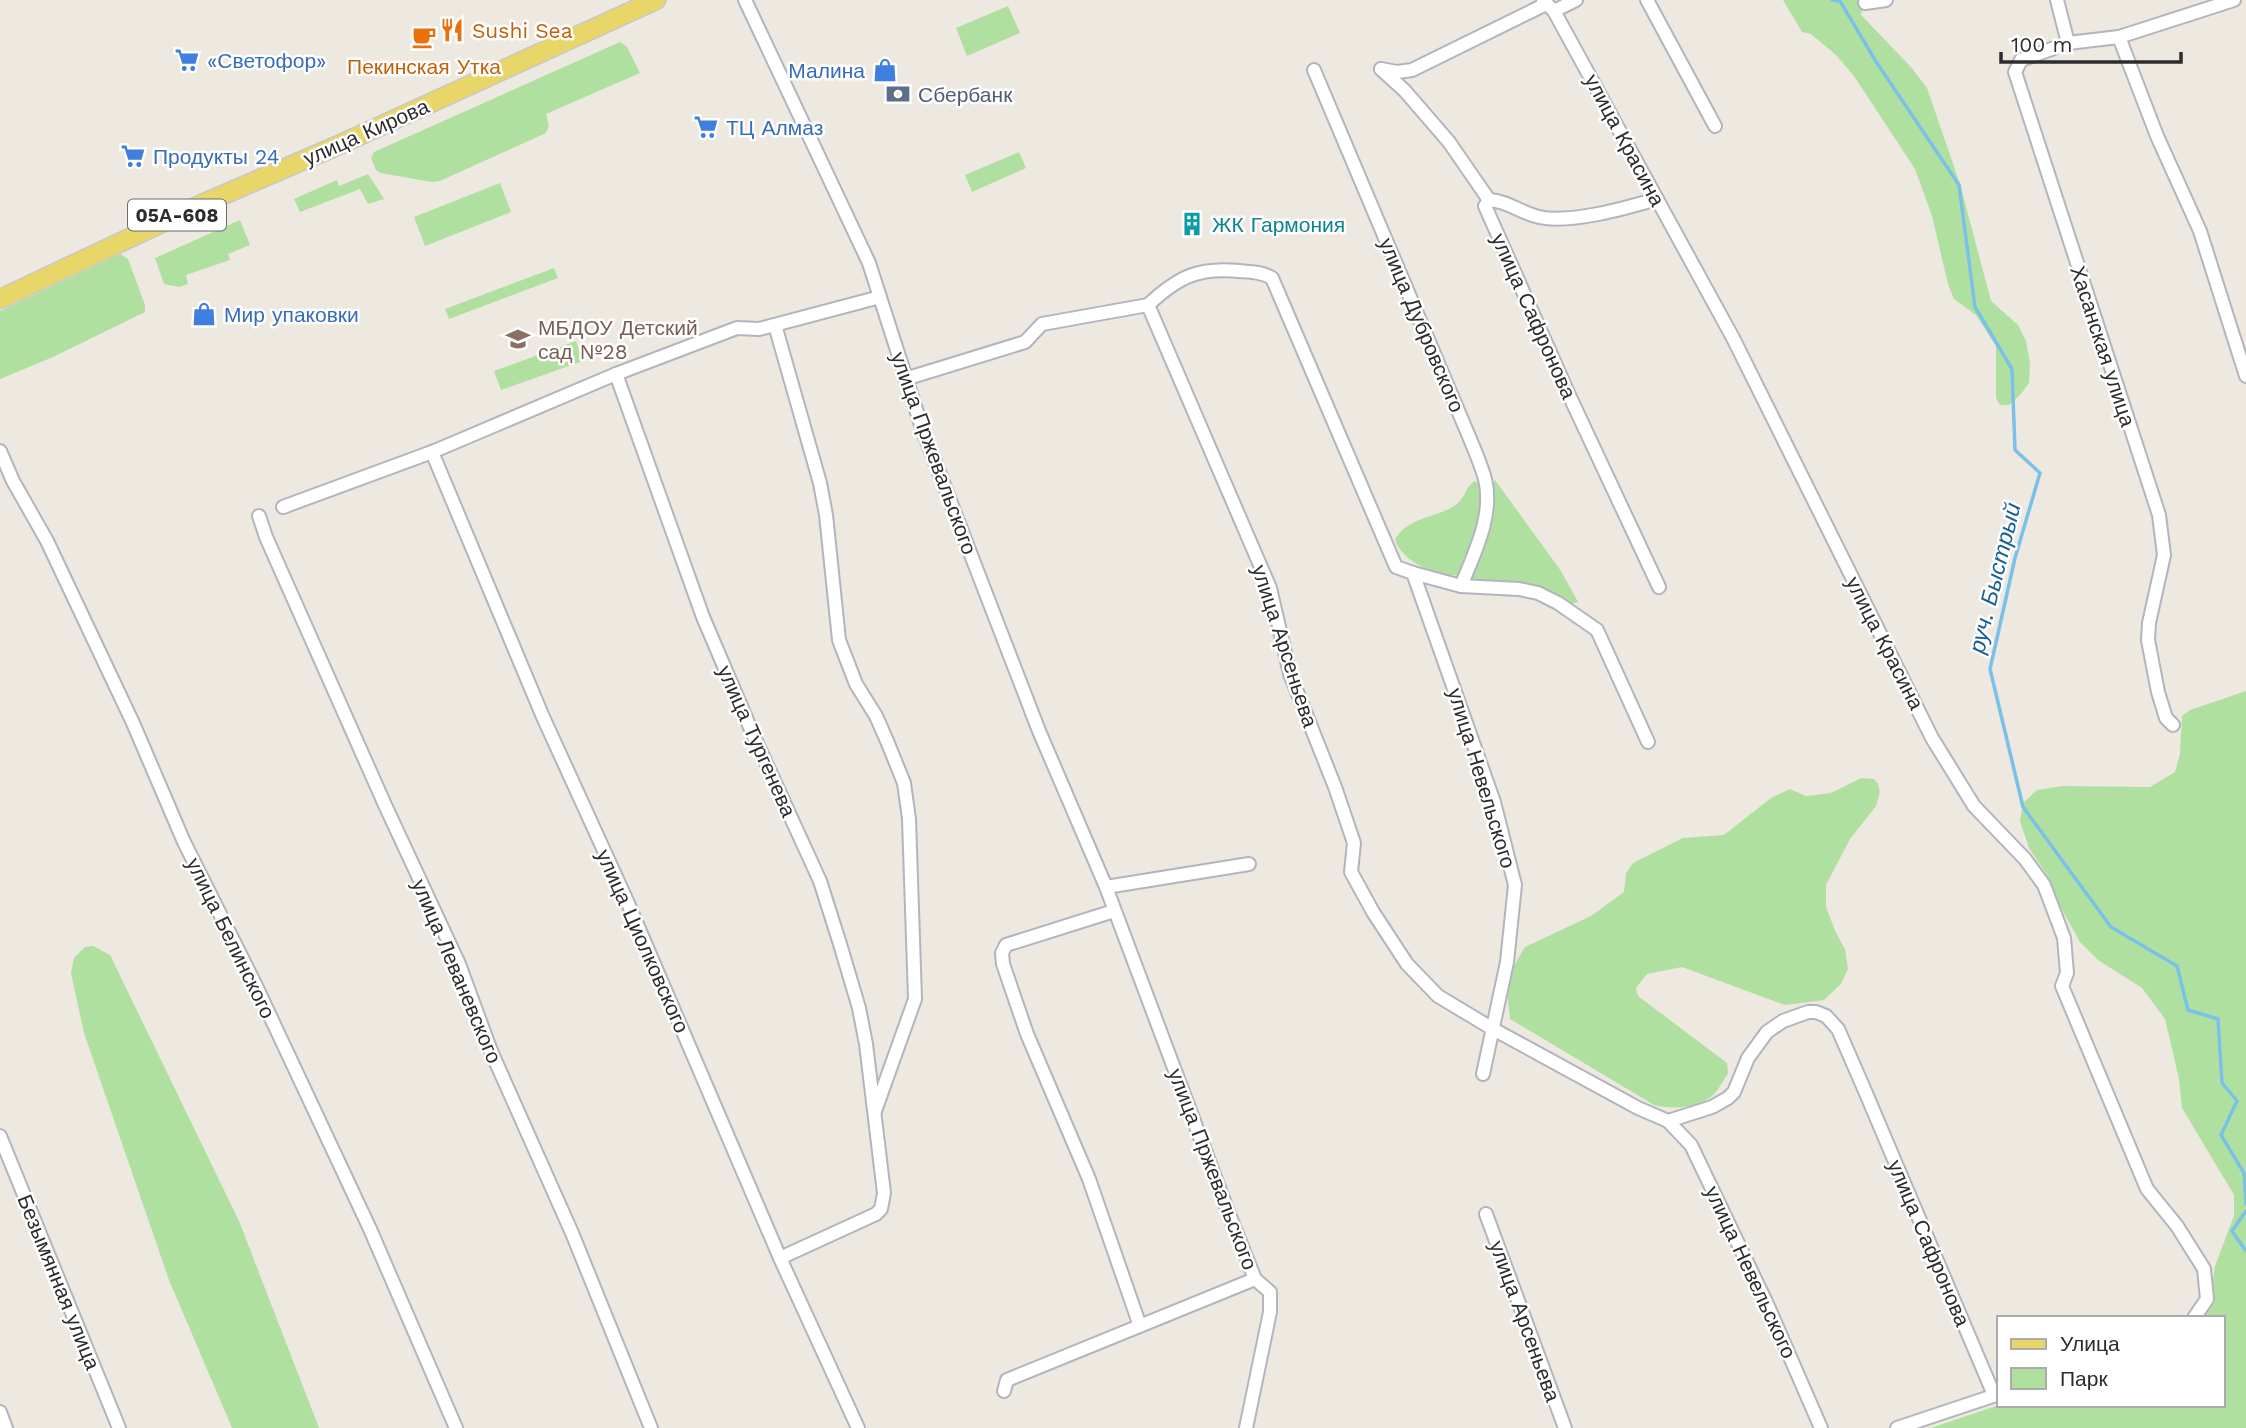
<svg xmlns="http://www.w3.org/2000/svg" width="2246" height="1428" viewBox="0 0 2246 1428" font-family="'Work Sans',sans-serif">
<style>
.green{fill:#b0e0a0}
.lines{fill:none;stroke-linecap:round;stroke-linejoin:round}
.stream{stroke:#7ac1e8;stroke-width:3.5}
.street-casing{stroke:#b3b4bf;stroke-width:16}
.primary-casing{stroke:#c8c8c8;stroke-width:21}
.street{stroke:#fff;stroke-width:12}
.primary{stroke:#e9d669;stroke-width:18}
.labels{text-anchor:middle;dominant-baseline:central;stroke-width:5;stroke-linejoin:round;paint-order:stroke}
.shield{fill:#fff;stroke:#6b6b6b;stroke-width:2}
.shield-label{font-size:19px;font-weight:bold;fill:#2c2c2c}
.food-label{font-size:21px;fill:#c56008;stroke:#fff;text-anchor:start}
.shop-label{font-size:21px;fill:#366cbe;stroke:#fff;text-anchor:start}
.service-label{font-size:21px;fill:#4e5e75;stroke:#fff;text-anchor:start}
.street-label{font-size:21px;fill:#2c2c2c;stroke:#fff}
.culture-label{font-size:21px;fill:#0d838f;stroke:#fff;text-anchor:start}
.education-label{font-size:21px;fill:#785e54;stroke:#fff;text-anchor:start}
.water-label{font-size:23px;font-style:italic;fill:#165f97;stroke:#fff}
</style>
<rect width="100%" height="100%" fill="#ede8e0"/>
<g class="green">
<polygon points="1783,0 1870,0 1863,3 1861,15 1911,67 1927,88 1960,184 1991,301 2018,325 2026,341 2030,363 2029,383 2021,394 2009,405 2000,405 1996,398 1996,346 1976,315 1954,299 1948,284 1932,216 1915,169 1854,76 1836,55 1811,34 1802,32"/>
<polygon points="1008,6 1020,33 967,56 956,28"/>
<polygon points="620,42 627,47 640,73 546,114 549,126 546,133 440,181 432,182 380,173 376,170 371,158 374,152"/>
<polygon points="1019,152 1026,168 972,192 965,175"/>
<polygon points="368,174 384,199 368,204 360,189 300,212 294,199 337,180 339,186"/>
<polygon points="500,183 511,212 425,246 414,217"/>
<polygon points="240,220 250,245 228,254 230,260 186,275 188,284 179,287 164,284 155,258"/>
<polygon points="120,254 128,259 145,305 145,312 53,357 0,379 0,311"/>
<polygon points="554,268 558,278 449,319 445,309"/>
<polygon points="576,341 583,361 501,390 494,371"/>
<polygon points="1495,480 1561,571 1578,602 1571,604 1544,588 1523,583 1470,579 1492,504 1492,483"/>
<path d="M 1475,481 L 1481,486 C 1484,517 1472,547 1459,575 C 1437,578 1401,561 1395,539 C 1412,514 1439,519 1458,503 C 1466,496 1466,486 1475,481 Z"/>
<polygon points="2246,691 2246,1428 1931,1428 1999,1405 2223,1405 2223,1318 2197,1318 2210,1301 2215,1266 2234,1216 2234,1195 2182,1108 2179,1079 2165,1019 2142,988 2098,960 2080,942 2061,908 2049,878 2029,848 2020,821 2023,803 2037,790 2062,786 2150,787 2175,772 2180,754 2182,716 2190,710"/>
<path d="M 1861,778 L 1874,779 L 1878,784 L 1880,792 L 1876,806 L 1850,839 L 1826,885 L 1826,907 L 1836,933 L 1845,949 L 1848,969 L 1841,984 L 1824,1000 L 1785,1005 L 1682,967 L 1647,974 L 1636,988 L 1638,996 L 1727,1063 L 1728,1073 C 1724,1080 1720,1087 1715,1093 C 1702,1108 1672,1110 1654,1105 L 1510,1019 L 1507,991 L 1512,969 L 1525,947 L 1591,916 L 1624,892 L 1626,873 L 1633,863 L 1683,838 L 1724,835 L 1771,798 L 1790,789 L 1806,796 L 1831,793 Z"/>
<polygon points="93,946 110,955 239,1221 319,1428 232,1428 169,1280 84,1033 71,973 74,958 85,947"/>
</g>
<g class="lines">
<g class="stream">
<polyline points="1832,0 1840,1 1875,60 1959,185 1975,307 2012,369 2015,450 2040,473 2015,558 1990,669 2023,807 2111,927 2177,966 2188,1010 2218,1019 2222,1083 2237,1101 2221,1135 2244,1173 2246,1204"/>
<polyline points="2246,1211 2232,1231 2246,1251"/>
</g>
<g class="street-casing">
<g id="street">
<polyline points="745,0 869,263 922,428 1039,731 1106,887 1227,1209 1255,1279 1270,1292 1270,1312 1246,1428"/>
<polyline points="1543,0 1554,11 1733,338 1932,738 1974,806 2025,859 2044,885 2064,938 2067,973 2062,986 2147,1189 2177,1226 2204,1269 2207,1299 2194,1318"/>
<polyline points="1647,0 1715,126"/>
<polyline points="2057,0 2068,43"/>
<polyline points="1865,3 1886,0"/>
<polyline points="1554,11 1576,0"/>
<polyline points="2119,37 2157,136 2200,231 2246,376"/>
<polyline points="1381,69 1405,91 1449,142 1489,200 1485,206 1569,395 1659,587"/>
<polyline points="1381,69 1397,72 1412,70 1546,4"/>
<path d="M 1314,70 L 1465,427 C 1472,444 1480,461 1485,479 C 1494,515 1474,554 1461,586"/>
<path d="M 1489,200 C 1508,201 1521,213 1539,217 C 1570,224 1626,208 1657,199"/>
<path d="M 1148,305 C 1178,277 1198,267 1239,271 C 1251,272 1262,272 1272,278 L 1396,567 L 1413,573 L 1494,802 L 1515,885 L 1507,962 L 1483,1074"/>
<polyline points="775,325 820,483 826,515 839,640 856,684 876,716 887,741 904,783 909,819 915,999 875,1111"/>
<polyline points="616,374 703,617 755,739 820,881 840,944 859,1008 866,1044 884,1193 881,1209 876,1214 780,1258"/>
<polyline points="905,379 1025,342 1042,324 1148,305 1270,588 1290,674 1335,787 1354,843 1351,872 1373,912 1407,964 1438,996 1493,1029 1638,1108 1668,1121 1691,1145 1767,1304 1821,1428"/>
<polyline points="0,451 13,481 47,541 133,723 184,842 256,986 370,1229 456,1428"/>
<polyline points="432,452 543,717 627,901 780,1258 858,1428"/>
<polyline points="283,507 432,452 616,374 737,328 759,329 880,297"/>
<polyline points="259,516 266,537 385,805 459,964 491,1051 572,1233 651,1428"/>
<polyline points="1413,573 1461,586 1519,589 1538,593 1558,603 1597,630 1648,742"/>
<polyline points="2173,725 2166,718 2158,692 2148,640 2149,623 2164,555 2159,515 2015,72 2021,60 2068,43 2119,37 2234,0"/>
<polyline points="1106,887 1249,864"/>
<polyline points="1114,911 1006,945 1002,953 1003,964 1027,1034 1089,1179 1140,1326"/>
<polyline points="1668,1121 1712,1107 1728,1098 1734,1092 1748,1058 1767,1032 1783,1021 1808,1012 1816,1012 1826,1016 1838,1029 1865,1091 1994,1395"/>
<polyline points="0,1136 119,1428"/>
<polyline points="1486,1214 1565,1428"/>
<polyline points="1004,1391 1007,1380 1255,1279"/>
<polyline points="0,1412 6,1428"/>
<polyline points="1897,1428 1999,1394"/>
</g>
</g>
<g class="primary-casing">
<polyline id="primary" points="0,299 202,204 341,144 656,0"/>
</g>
<use href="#street" class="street"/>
<use href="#primary" class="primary"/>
</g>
<defs>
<g id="restaurant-bare" transform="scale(1.89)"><path d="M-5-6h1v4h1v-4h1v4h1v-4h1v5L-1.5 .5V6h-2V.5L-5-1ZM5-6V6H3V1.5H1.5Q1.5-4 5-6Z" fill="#e8710a" stroke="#fff" stroke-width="2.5" paint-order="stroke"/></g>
<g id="cafe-bare" transform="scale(1.89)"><path d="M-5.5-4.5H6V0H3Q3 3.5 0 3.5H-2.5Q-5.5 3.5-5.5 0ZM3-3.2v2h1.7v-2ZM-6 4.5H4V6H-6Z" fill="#e8710a" stroke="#fff" stroke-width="2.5" paint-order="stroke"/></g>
<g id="supermarket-bare" transform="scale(1.89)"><path d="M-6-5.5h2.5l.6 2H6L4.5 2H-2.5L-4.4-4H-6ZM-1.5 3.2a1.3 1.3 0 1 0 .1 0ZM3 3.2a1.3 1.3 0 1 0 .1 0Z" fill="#3f7fe0" stroke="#fff" stroke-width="2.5" paint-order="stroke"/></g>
<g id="shop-bare" transform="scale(1.89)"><path d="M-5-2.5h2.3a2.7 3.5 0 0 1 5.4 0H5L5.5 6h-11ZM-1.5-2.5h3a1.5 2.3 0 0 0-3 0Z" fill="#3f7fe0" stroke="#fff" stroke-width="2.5" paint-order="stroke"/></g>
<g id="bank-bare" transform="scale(1.89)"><path d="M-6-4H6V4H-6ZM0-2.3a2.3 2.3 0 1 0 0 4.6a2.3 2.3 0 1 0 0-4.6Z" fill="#5c6f8a" stroke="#fff" stroke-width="2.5" paint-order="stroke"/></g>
<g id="building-bare" transform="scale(1.89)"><path d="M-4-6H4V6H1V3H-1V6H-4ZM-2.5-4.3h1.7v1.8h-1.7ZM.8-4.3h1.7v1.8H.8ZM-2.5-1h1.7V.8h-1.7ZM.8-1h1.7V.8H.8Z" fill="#0f9aa8" stroke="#fff" stroke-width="2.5" paint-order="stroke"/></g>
<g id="school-bare" transform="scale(1.89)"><path d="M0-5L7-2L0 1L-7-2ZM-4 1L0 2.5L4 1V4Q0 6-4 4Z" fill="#8d6e63" stroke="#fff" stroke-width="2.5" paint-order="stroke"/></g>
</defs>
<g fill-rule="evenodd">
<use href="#restaurant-bare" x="452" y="30"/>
<use href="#cafe-bare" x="424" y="37"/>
<use href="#supermarket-bare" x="187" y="60"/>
<use href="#shop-bare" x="885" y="70"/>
<use href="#bank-bare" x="898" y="94"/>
<use href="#supermarket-bare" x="706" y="127"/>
<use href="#supermarket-bare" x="133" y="156"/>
<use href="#building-bare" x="1192" y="224"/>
<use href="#shop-bare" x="204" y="314"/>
<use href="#school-bare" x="518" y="339"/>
</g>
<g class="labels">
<rect class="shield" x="128" y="199.5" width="98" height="31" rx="5"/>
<g class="shield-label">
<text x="177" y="215">05А-608</text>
</g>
<g class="food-label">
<text x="472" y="30">Sushi Sea</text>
<text x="424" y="66" text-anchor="middle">Пекинская Утка</text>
</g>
<g class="shop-label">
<text x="207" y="60">«Светофор»</text>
<text x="865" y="70" text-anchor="end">Малина</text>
<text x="726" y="127">ТЦ Алмаз</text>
<text x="153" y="156">Продукты 24</text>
<text x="224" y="314">Мир упаковки</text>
</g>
<g class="service-label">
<text x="918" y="94">Сбербанк</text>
</g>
<g class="street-label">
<text transform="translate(366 132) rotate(-24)">улица Кирова</text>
<text transform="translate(1625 140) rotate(62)">улица Красина</text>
<text transform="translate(1534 316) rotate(66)">улица Сафронова</text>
<text transform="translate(1422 325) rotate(67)">улица Дубровского</text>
<text transform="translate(2103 346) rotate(72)">Хасанская улица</text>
<text transform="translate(934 453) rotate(70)">улица Пржевальского</text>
<text transform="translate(1885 643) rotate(63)">улица Красина</text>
<text transform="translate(1285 646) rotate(72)">улица Арсеньева</text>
<text transform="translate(757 741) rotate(66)">улица Тургенева</text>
<text transform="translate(1482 778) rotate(73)">улица Невельского</text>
<text transform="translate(231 938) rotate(64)">улица Белинского</text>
<text transform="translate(643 941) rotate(66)">улица Циолковского</text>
<text transform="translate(457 971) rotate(67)">улица Леваневского</text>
<text transform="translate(1213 1169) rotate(69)">улица Пржевальского</text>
<text transform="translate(1929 1243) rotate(67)">улица Сафронова</text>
<text transform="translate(1751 1272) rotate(65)">улица Невельского</text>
<text transform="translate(59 1282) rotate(68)">Безымянная улица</text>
<text transform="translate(1525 1321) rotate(70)">улица Арсеньева</text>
</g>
<g class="culture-label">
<text x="1212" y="224">ЖК Гармония</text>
</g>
<g class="education-label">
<text x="538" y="327">МБДОУ Детский<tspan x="538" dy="24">сад №28</tspan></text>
</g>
<g class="water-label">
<text transform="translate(1995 578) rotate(-76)">руч. Быстрый</text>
</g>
</g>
<rect x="1997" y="1316" width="228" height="91" fill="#ffffff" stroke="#ababab" stroke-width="2"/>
<rect x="2011" y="1339" width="35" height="10" fill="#e9d669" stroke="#ababab" stroke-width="2"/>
<text x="2060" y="1351" font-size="21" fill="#2c2c2c">Улица</text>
<rect x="2011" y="1368" width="35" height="21" fill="#b0e0a0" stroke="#ababab" stroke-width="2"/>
<text x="2060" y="1386" font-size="21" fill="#2c2c2c">Парк</text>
<path d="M2001 52v10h180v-10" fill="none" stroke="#2c2c2c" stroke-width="3.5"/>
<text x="2011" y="52" font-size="21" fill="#2c2c2c" stroke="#ffffff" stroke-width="5" paint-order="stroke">100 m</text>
</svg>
